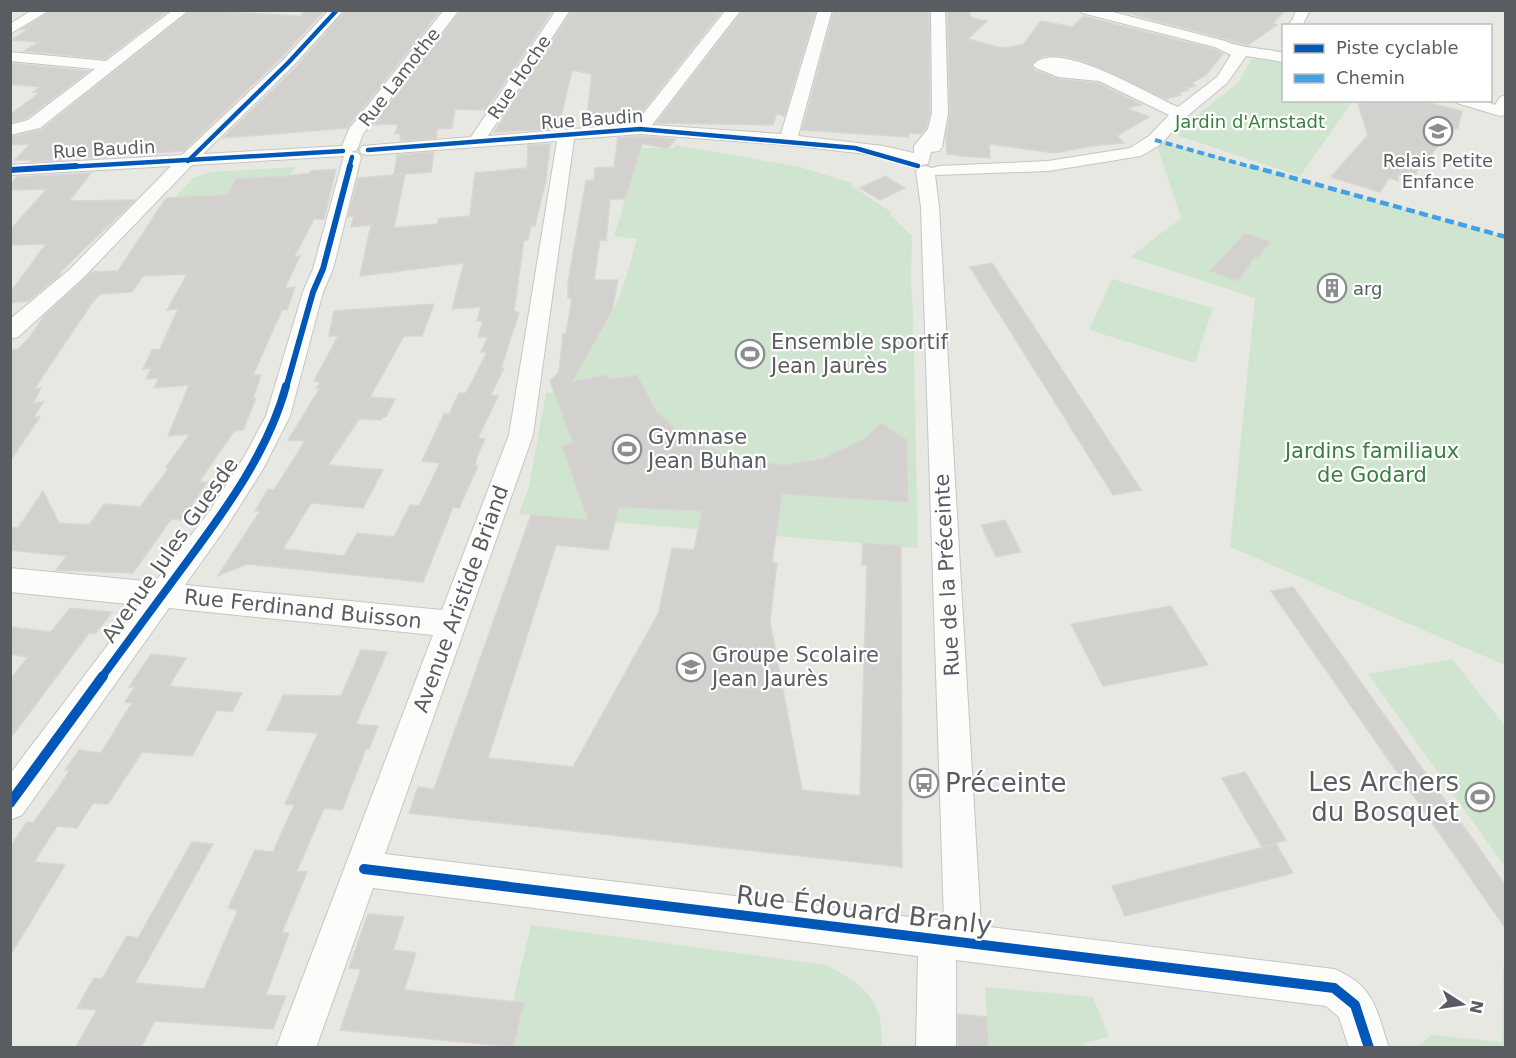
<svg xmlns="http://www.w3.org/2000/svg" width="1516" height="1058" viewBox="0 0 1516 1058" font-family="'DejaVu Sans',sans-serif">
<style>
.green{fill:#d0e5cf}
.building{fill:#d2d1ce;stroke:#d8d6d2;stroke-width:1.5;fill-rule:evenodd}
.lines{fill:none;stroke-linecap:round;stroke-linejoin:round}
.minor-casing{stroke:#c5c5c5;stroke-width:2}
.minor{fill:#fcfcfb;fill-rule:evenodd}
.quiet-far1{stroke:#42a1e6;stroke-width:4;stroke-dasharray:7 4;stroke-linecap:butt}
.quiet{stroke:#42a1e6;stroke-width:4.5;stroke-dasharray:9 4.5;stroke-linecap:butt}
.cycleway-far3-casing{stroke:#fff;stroke-width:7}
.cycleway-far2-casing{stroke:#fff;stroke-width:9}
.cycleway-far1-casing{stroke:#fff;stroke-width:11}
.cycleway-casing{stroke:#fff;stroke-width:14}
.cycleway-far3{stroke:#0057b8;stroke-width:4.5}
.cycleway-far2{stroke:#0057b8;stroke-width:6}
.cycleway-far1{stroke:#0057b8;stroke-width:8}
.cycleway{stroke:#0057b8;stroke-width:10}
.labels{text-anchor:middle;dominant-baseline:central;stroke-width:4.5;stroke-linejoin:round;paint-order:stroke}
.far-street-label{font-size:18px;fill:#595c60;stroke:#fff}
.far-park-label{font-size:18px;fill:#38803d;stroke:#fff}
.far-poi-label{font-size:18px;fill:#595c60;stroke:#fff}
.poi-label{font-size:21px;fill:#595c60;stroke:#fff;text-anchor:start}
.park-label{font-size:21px;fill:#38803d;stroke:#fff}
.street-label{font-size:21px;fill:#595c60;stroke:#fff}
.near-poi-label{font-size:26px;fill:#595c60;stroke:#fff;text-anchor:end}
.near-street-label{font-size:26px;fill:#595c60;stroke:#fff}
</style>
<rect width="100%" height="100%" fill="#e8e8e3"/>
<g class="green">
<polygon points="1258,57 1283,60 1284,100 1353,101 1300,176 1179,136 1178,130 1238,83 1251,60"/>
<polygon points="1155,140 1505,237 1505,665 1230,547 1255,298 1130,257 1181,218"/>
<path d="M 676,145 L 800,167 L 852,183 L 852,186 L 891,212 L 890,215 L 912,236 L 911,283 L 913,311 L 918,548 L 519,514 L 529,486 L 546,393 L 553,392 C 558,356 578,359 597,336 C 618,313 628,268 637,239 L 614,236 L 641,148 L 674,148 Z"/>
<polygon points="296,167 276,193 174,198 193,178 211,172"/>
<polygon points="1112,279 1213,308 1195,363 1089,330"/>
<polygon points="1452,659 1505,726 1505,867 1368,674"/>
<path d="M 531,925 L 826,965 C 866,986 883,999 882,1047 L 502,1048 Z"/>
<polygon points="1503,966 1506,966 1505,1047 1417,1047 1431,1035 1502,1042"/>
<polygon points="985,987 1093,997 1109,1037 1084,1043 1085,1047 988,1047"/>
</g>
<g class="building">
<polygon points="52,10 149,11 169,10 105,59 24,51 39,42 11,40 28,30 22,29"/>
<polygon points="191,10 300,16 306,10 325,10 281,58 183,151 30,162 32,160 15,160 30,144 10,145 10,137 41,130"/>
<polygon points="346,10 441,10 347,128 223,138 295,68"/>
<polygon points="461,10 553,10 486,110 455,109 452,128 437,129 436,138 400,141 401,134 395,134 398,124 373,125"/>
<polygon points="572,10 723,10 634,122 586,124 592,74 572,70 559,126 552,129 494,132"/>
<polygon points="743,10 816,10 784,117 777,113 773,125 656,123"/>
<polygon points="834,10 929,10 930,113 926,128 921,134 909,133 908,137 802,130"/>
<polygon points="947,10 968,10 972,18 987,21 968,39 1002,48 1023,45 1041,21 1073,27 1083,16 1214,49 1223,54 1206,75 1192,83 1196,86 1186,88 1189,90 1178,93 1181,95 1166,99 1083,61 1063,56 1044,56 1032,63 1034,70 1058,79 1098,83 1142,105 1126,108 1149,117 1117,136 1124,143 1091,146 1055,153 989,144 990,158 962,156 947,154 946,136 950,113"/>
<polygon points="1116,10 1286,10 1273,23 1277,25 1248,45"/>
<polygon points="10,63 89,71 27,118 10,123 10,115 39,93 33,92 41,87 10,84"/>
<polygon points="1377,100 1417,100 1462,111 1458,128 1448,131 1430,157 1420,164 1416,174 1398,175 1398,181 1389,178 1380,192 1331,177 1368,135 1358,104"/>
<path d="M 640,136 L 676,139 L 668,148 L 642,144 L 625,199 L 610,199 L 606,241 L 600,240 L 594,280 L 618,280 L 612,311 L 572,382 L 608,375 L 609,380 L 637,375 L 656,411 L 683,436 L 722,455 L 752,462 L 784,465 L 822,459 L 864,439 L 881,423 L 907,440 L 908,502 L 782,494 L 772,562 L 777,563 L 770,622 L 802,790 L 860,796 L 867,565 L 862,565 L 863,543 L 901,546 L 902,867 L 409,813 L 418,787 L 434,789 L 531,515 L 588,520 L 562,446 L 573,443 L 550,381 L 559,372 L 563,334 L 566,334 L 572,298 L 568,298 L 568,282 L 586,181 L 594,180 L 595,168 L 614,167 L 618,138 ZM 619,507 L 702,511 L 694,550 L 672,548 L 659,612 L 573,767 L 488,758 L 556,545 L 608,550 Z"/>
<polygon points="550,144 546,180 535,226 531,226 528,240 524,240 514,311 519,313 501,368 504,368 491,395 498,396 478,438 485,439 477,457 475,466 478,466 459,508 453,507 423,582 247,564 218,576 260,511 255,511 268,489 274,490 305,441 288,440 320,388 316,388 320,382 314,381 338,336 329,336 334,311 434,304 422,336 404,336 370,397 395,399 386,417 383,417 381,420 359,419 328,465 383,470 363,508 311,503 283,549 344,556 357,533 394,537 410,505 419,506 440,463 422,461 444,414 449,414 459,393 466,393 487,352 481,352 488,337 478,337 483,321 477,321 481,307 452,309 464,263 360,276 371,225 351,227 354,216 348,217 358,178 405,174 394,228 438,224 438,219 470,216 475,173 527,168 528,145"/>
<polygon points="434,152 431,172 394,175 397,155"/>
<polygon points="336,169 324,219 314,219 294,257 300,256 285,288 295,287 287,310 282,310 253,375 261,375 253,398 256,398 243,430 234,431 199,482 207,482 182,520 171,519 133,573 56,570 67,556 10,550 10,527 18,528 43,491 59,523 89,525 104,504 140,507 169,468 166,467 190,434 168,436 189,385 154,388 159,378 146,379 151,368 143,369 152,350 160,349 178,309 167,310 187,274 143,276 132,292 100,294 92,303 34,389 41,388 33,403 43,402 34,417 40,417 10,461 10,350 18,349 30,337 44,316 92,272 118,271 166,198 227,195 236,179 288,176 310,173 311,171"/>
<polygon points="91,173 69,201 135,200 58,274 61,274 28,301 10,303 10,293 46,244 10,245 10,230 47,189 10,190 10,185 17,177"/>
<polygon points="885,176 905,188 880,200 860,188"/>
<polygon points="1245,233 1271,242 1257,258 1255,257 1238,281 1210,271"/>
<polygon points="992,263 1141,490 1113,495 970,267"/>
<polygon points="1005,520 1021,552 996,557 981,525"/>
<polygon points="1293,587 1506,886 1506,929 1271,591"/>
<polygon points="1171,606 1208,665 1103,686 1071,624"/>
<polygon points="70,608 112,612 95,634 89,633 10,739 10,680 28,657 10,654 10,627 51,632"/>
<polygon points="361,650 387,652 356,724 378,726 369,749 366,749 342,810 324,808 297,871 307,872 282,932 289,933 266,995 286,996 273,1029 155,1021 141,1047 76,1047 97,1010 77,1008 94,978 102,979 127,936 138,938 192,842 213,844 135,983 204,989 238,910 228,908 255,850 273,852 294,805 285,804 318,733 267,730 283,695 341,696"/>
<polygon points="151,654 186,658 169,686 242,693 232,712 217,710 192,756 142,752 108,804 93,803 77,828 57,826 34,862 65,865 10,956 10,847 27,822 33,823 52,797 70,770 65,770 79,750 101,753 132,703 125,702 135,687 129,687"/>
<polygon points="1245,772 1271,815 1286,840 1262,847 1222,778"/>
<polygon points="1276,844 1293,873 1125,916 1112,886"/>
<polygon points="368,914 404,917 393,950 416,953 404,990 524,1003 513,1047 340,1030 361,969 349,968"/>
<polygon points="958,1014 987,1017 988,1047 958,1047"/>
</g>
<g class="lines">
<g class="minor-casing">
<g id="minor">
<polygon points="32,10 50,10 10,34 10,24"/>
<polygon points="173,10 189,10 40,128 10,135 10,125 28,120 95,69 10,61 10,52 106,61"/>
<path d="M 329,10 L 344,10 L 293,66 L 203,154 L 342,146 L 349,129 L 444,10 L 459,10 L 363,134 L 357,150 L 351,152 L 358,153 L 361,157 L 333,269 L 323,292 L 290,416 L 263,469 L 227,526 L 185,585 L 442,610 L 509,435 L 557,141 L 368,155 L 362,154 L 359,150 L 362,146 L 471,137 L 556,10 L 570,10 L 488,136 L 635,124 L 726,10 L 741,10 L 652,125 L 781,134 L 818,10 L 832,10 L 798,136 L 883,146 L 914,153 L 914,146 L 928,129 L 932,113 L 931,10 L 945,10 L 948,113 L 942,147 L 939,151 L 931,152 L 928,164 L 922,165 L 883,156 L 788,145 L 640,134 L 574,139 L 533,435 L 385,854 L 944,921 L 921,207 L 916,171 L 919,167 L 925,166 L 932,168 L 939,166 L 1048,161 L 1130,148 L 1149,136 L 1169,115 L 1099,81 L 1058,77 L 1036,68 L 1033,65 C 1057,37 1151,96 1178,107 L 1217,77 L 1231,55 L 1215,47 L 1082,13 L 1080,10 L 1105,10 L 1225,41 C 1244,49 1264,48 1284,53 L 1284,62 L 1246,56 L 1227,83 L 1186,117 L 1161,144 L 1141,156 L 1048,171 L 935,175 L 939,207 L 981,926 L 1334,969 C 1375,986 1376,1009 1389,1048 L 1349,1048 L 1339,1017 L 1326,1006 L 956,960 L 956,1048 L 916,1048 L 918,956 L 373,888 L 316,1048 L 276,1048 L 433,635 L 169,608 L 22,815 L 10,820 L 10,774 L 138,605 L 10,592 L 10,568 L 155,582 L 209,512 L 244,457 L 266,416 L 303,292 L 313,269 L 344,156 L 192,165 L 83,278 L 18,337 L 10,339 L 10,319 L 69,270 L 171,166 L 10,175 L 10,165 L 182,155 L 283,60 Z"/>
<polygon points="1296,10 1310,10 1302,26 1287,26 1293,19"/>
<polygon points="1506,95 1506,115 1500,116 1457,103 1455,100 1482,100 1495,105 1500,97"/>
</g>
</g>
<use href="#minor" class="minor"/>
<polyline class="quiet-far1" points="1155,140 1255,168"/>
<polyline class="quiet" points="1250,166 1506,237"/>
<g class="cycleway-far3-casing">
<g id="cycleway-far3">
<polyline points="368,150 640,129 855,148 918,166"/>
<polyline points="188,161 288,63 337,10"/>
<polyline points="49,168 343,151"/>
<polyline points="349,168 352,157"/>
</g>
</g>
<g class="cycleway-far2-casing">
<g id="cycleway-far2">
<polyline points="10,170 76,166"/>
<polyline points="286,388 313,292 323,269 350,166"/>
</g>
</g>
<g class="cycleway-far1-casing">
<path id="cycleway-far1" d="M 102,677 C 130,639 158,601 186,563 C 226,509 268,452 286,386"/>
</g>
<g class="cycleway-casing">
<g id="cycleway">
<polyline points="10,803 103,676"/>
<polyline points="364,869 1334,988 1355,1005 1369,1048"/>
</g>
</g>
<use href="#cycleway-far3" class="cycleway-far3"/>
<use href="#cycleway-far2" class="cycleway-far2"/>
<use href="#cycleway-far1" class="cycleway-far1"/>
<use href="#cycleway" class="cycleway"/>
</g>
<defs>
<g id="school-ring" transform="scale(1.5)"><circle r="9.5" fill="#fff" stroke="#8b8d8e" stroke-width="1.5"/><path d="M0-5L7-2L0 1L-7-2ZM-4 1L0 2.5L4 1V4Q0 6-4 4Z" fill="#8b8d8e"/></g>
<g id="building-ring" transform="scale(1.5)"><circle r="9.5" fill="#fff" stroke="#8b8d8e" stroke-width="1.5"/><path d="M-4-6H4V6H1V3H-1V6H-4ZM-2.5-4.3h1.7v1.8h-1.7ZM.8-4.3h1.7v1.8H.8ZM-2.5-1h1.7V.8h-1.7ZM.8-1h1.7V.8H.8Z" fill="#8b8d8e"/></g>
<g id="stadium-ring" transform="scale(1.5)"><circle r="9.5" fill="#fff" stroke="#8b8d8e" stroke-width="1.5"/><path d="M0-5a6.5 5 0 1 0 0 10a6.5 5 0 1 0 0-10ZM-3.5-1.8h7v3.6h-7Z" fill="#8b8d8e"/></g>
<g id="bus-ring" transform="scale(1.5)"><circle r="9.5" fill="#fff" stroke="#8b8d8e" stroke-width="1.5"/><path d="M-5-6H5V4H4V6H2V4H-2V6H-4V4H-5ZM-3.5-4V0h7V-4ZM-3.5 1.2v1.5H-2V1.2ZM2 1.2v1.5H3.5V1.2Z" fill="#8b8d8e"/></g>
</defs>
<g fill-rule="evenodd">
<use href="#school-ring" x="1438" y="131"/>
<use href="#building-ring" x="1332" y="288"/>
<use href="#stadium-ring" x="750" y="354"/>
<use href="#stadium-ring" x="627" y="449"/>
<use href="#school-ring" x="691" y="667"/>
<use href="#bus-ring" x="924" y="783"/>
<use href="#stadium-ring" x="1480" y="797"/>
</g>
<g class="labels">
<g class="far-street-label">
<text transform="translate(399 77) rotate(-52)">Rue Lamothe</text>
<text transform="translate(519 77) rotate(-56)">Rue Hoche</text>
<text transform="translate(592 119) rotate(-4)">Rue Baudin</text>
<text transform="translate(104 149) rotate(-3)">Rue Baudin</text>
</g>
<g class="far-park-label">
<text x="1250" y="121">Jardin d'Arnstadt</text>
</g>
<g class="far-poi-label">
<text x="1438" y="160">Relais Petite<tspan x="1438" dy="21">Enfance</tspan></text>
<text x="1353" y="288" text-anchor="start">arg</text>
</g>
<g class="poi-label">
<text x="771" y="342">Ensemble sportif<tspan x="771" dy="24">Jean Jaurès</tspan></text>
<text x="648" y="437">Gymnase<tspan x="648" dy="24">Jean Buhan</tspan></text>
<text x="712" y="655">Groupe Scolaire<tspan x="712" dy="24">Jean Jaurès</tspan></text>
</g>
<g class="park-label">
<text x="1372" y="451">Jardins familiaux<tspan x="1372" dy="24">de Godard</tspan></text>
</g>
<g class="street-label">
<text transform="translate(170 550) rotate(-55)">Avenue Jules Guesde</text>
<text transform="translate(947 575) rotate(-93)">Rue de la Préceinte</text>
<text transform="translate(461 599) rotate(-70)">Avenue Aristide Briand</text>
<text transform="translate(303 609) rotate(6)">Rue Ferdinand Buisson</text>
</g>
<g class="near-poi-label">
<text x="1459" y="782">Les Archers<tspan x="1459" dy="30">du Bosquet</tspan></text>
<text x="945" y="783" text-anchor="start">Préceinte</text>
</g>
<g class="near-street-label">
<text transform="translate(864 910) rotate(7)">Rue Édouard Branly</text>
</g>
</g>
<rect width="1516" height="1058" fill="none" stroke="#595c60" stroke-width="24"/>
<rect x="1282" y="24" width="210" height="78" fill="#ffffff" stroke="#bdbebf" stroke-width="1.5"/>
<rect x="1294" y="44" width="30" height="9" fill="#0057b8" stroke="#bdbebf" stroke-width="1.5"/>
<text x="1336" y="54" font-size="18" fill="#595c60">Piste cyclable</text>
<rect x="1294" y="74" width="30" height="9" fill="#42a1e6" stroke="#bdbebf" stroke-width="1.5"/>
<text x="1336" y="84" font-size="18" fill="#595c60">Chemin</text>
<g transform="translate(1462 1004) rotate(102)" stroke="#ffffff" stroke-width="4.5" paint-order="stroke">
<path d="M0-4.5L10 22L0 15L-10 22Z" fill="#595c60"/>
<text y="-9" font-size="16" font-weight="bold" text-anchor="middle" fill="#595c60">N</text>
</g>
</svg>
